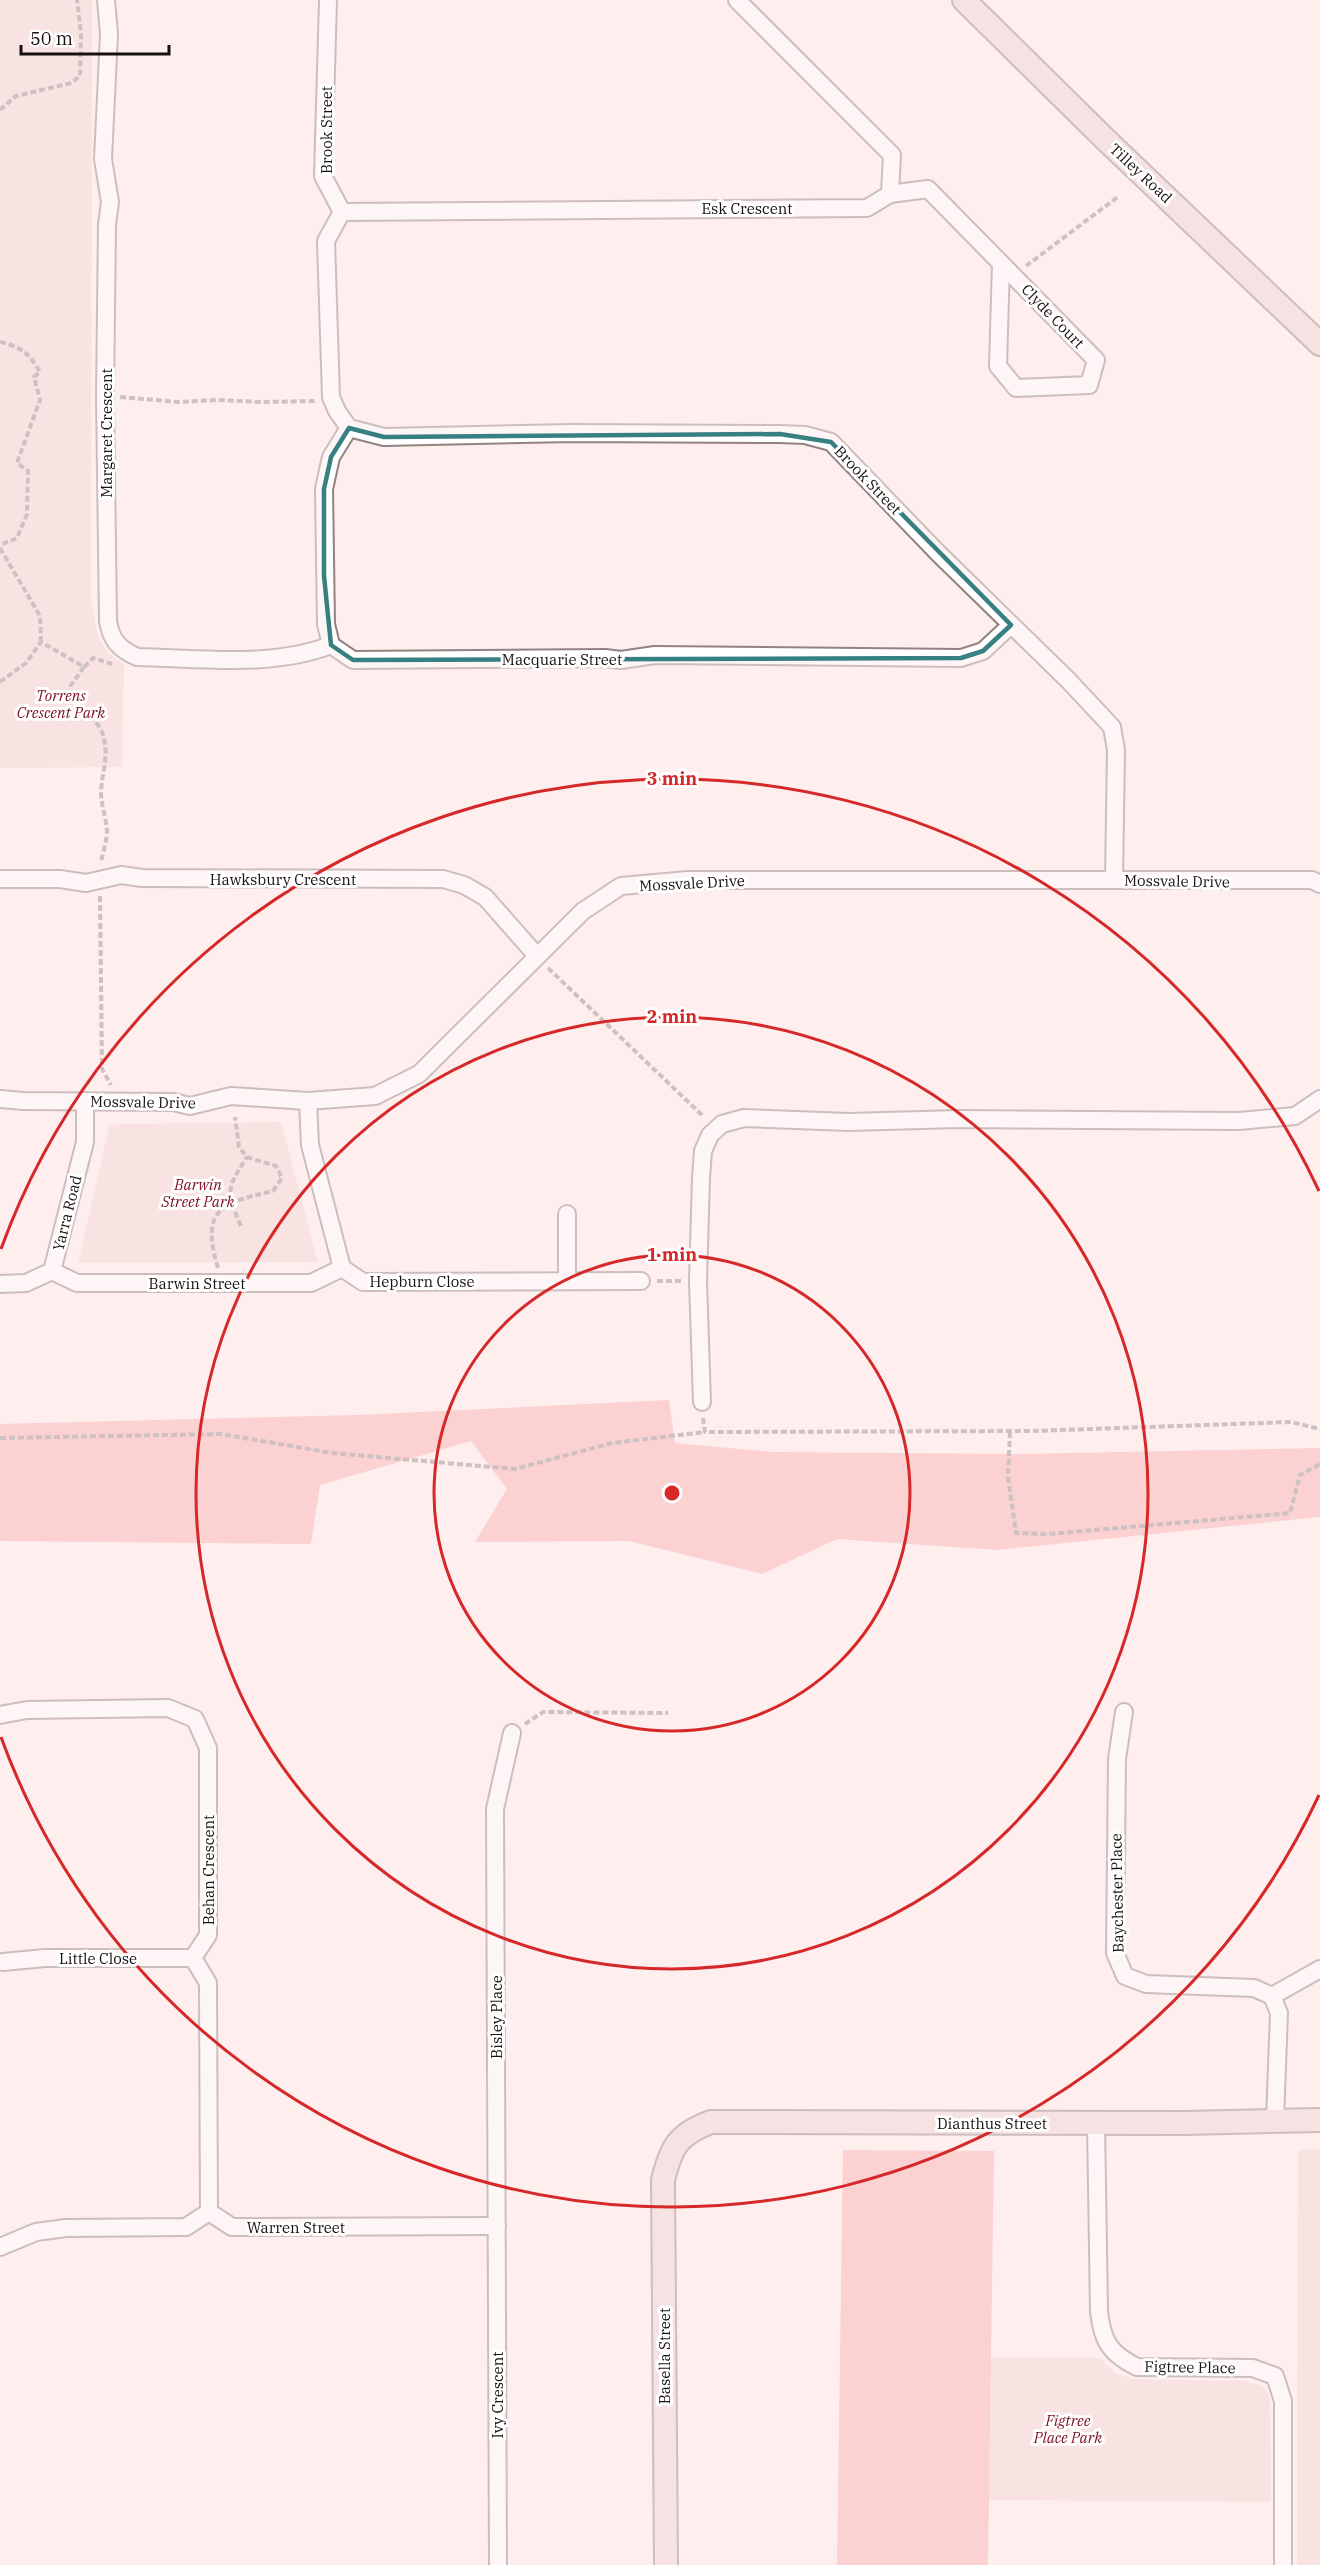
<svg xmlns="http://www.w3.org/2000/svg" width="1320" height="2565" viewBox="0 0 1320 2565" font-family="'IBM Plex Serif',serif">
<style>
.green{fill:#f4d2d2}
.forest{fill:#f9adae}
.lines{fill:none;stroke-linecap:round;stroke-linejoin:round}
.street-casing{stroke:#948282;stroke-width:20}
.secondary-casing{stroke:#948282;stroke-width:26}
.path{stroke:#968a8a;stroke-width:4;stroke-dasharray:6 3;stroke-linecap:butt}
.street{stroke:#fff;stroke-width:16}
.secondary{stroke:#f0d2d4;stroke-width:22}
.marked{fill:none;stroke:#378082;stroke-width:4.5;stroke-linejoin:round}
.ring{fill:none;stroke:#d62828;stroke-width:3}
.labels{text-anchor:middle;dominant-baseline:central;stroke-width:6;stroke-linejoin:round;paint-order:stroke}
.street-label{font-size:15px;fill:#171010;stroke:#fff}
.park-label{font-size:15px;font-style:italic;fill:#7d0e24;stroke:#fff}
.centre{fill:#d62828;stroke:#fff;stroke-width:3}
.ring-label{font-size:18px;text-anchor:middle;font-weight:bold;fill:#d62828;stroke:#fff;stroke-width:6;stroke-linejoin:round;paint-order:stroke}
</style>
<rect width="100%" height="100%" fill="#feeeee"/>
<g class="green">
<path d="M 0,0 L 92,0 L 91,601 C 97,630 96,649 124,664 L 122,767 L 0,768 Z"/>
<polygon points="281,1122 318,1262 78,1263 109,1127 117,1124"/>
<polygon points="1320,2149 1320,2565 1297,2565 1298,2150"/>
<polygon points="991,2357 1100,2358 1114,2372 1131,2379 1246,2381 1262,2386 1270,2398 1271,2502 989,2500"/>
</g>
<g class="forest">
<polygon points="669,1400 675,1443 772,1452 1020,1454 1320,1448 1320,1517 997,1550 837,1539 762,1574 629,1541 475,1542 507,1489 471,1441 320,1485 311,1544 0,1541 0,1424 357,1415"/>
<polygon points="843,2150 994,2151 988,2565 837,2565"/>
</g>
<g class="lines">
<g class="street-casing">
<g id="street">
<path d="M 106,0 L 109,34 L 103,159 L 110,202 L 107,225 L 105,397 L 108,621 C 111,640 119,649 137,657 C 200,658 272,668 331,645"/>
<polyline points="328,0 323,176 342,212 326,241 331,397 337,411 349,428"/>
<polyline points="737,0 892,155 890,194"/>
<polyline points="342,212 867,208 890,194 928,189 1096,360 1089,385 1016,388 998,366 1001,263"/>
<polyline points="1011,625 983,651 961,658 655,655 621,660 605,658 353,660 331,645 326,624 324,489 331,457 349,428 384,437 572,433 780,434 805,435 831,442 938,553 1068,680 1112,727 1116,750 1114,880"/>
<polyline points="0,879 60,879 86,883 121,875 142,878 443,879 464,885 485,897 537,956"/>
<polyline points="0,1099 23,1101 173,1102 190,1106 231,1096 308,1101 375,1096 419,1074 583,911 621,886 688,880 1312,880 1320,884"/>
<polyline points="308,1101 310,1145 342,1268 363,1282 641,1281"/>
<polyline points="52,1271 77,1283 311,1283 342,1268"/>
<polyline points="567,1280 567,1214"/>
<polyline points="0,1284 26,1283 52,1271 85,1142 85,1101"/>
<polyline points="702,1402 698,1281 701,1178 703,1151 710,1135 722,1124 744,1118 849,1122 958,1119 1239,1121 1295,1116 1320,1099"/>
<polyline points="1124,1712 1117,1759 1115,1953 1125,1976 1146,1984 1254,1988 1272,1996 1279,2013 1275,2121"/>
<polyline points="0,1715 27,1710 168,1708 195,1719 208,1748 208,1935 193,1958 208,1983 209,2212"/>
<polyline points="3,1962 45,1958 193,1958"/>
<polyline points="1272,1996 1320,1969"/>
<path d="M 1096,2123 L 1099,2311 C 1102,2341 1110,2354 1137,2367 L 1253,2368 L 1275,2376 L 1283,2401 L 1283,2565"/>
<polyline points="0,2247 36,2232 66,2228 186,2227 209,2212 232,2227 497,2226"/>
<polyline points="498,2565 495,1809 512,1733"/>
</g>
</g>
<g class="secondary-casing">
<g id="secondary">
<polyline points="964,0 1106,140 1320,344"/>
<path d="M 666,2565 L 663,2180 C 671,2147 678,2134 711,2122 L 1185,2123 L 1320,2120"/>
</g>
</g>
<g class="path">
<polyline points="0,110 16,96 71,83 80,76 81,35 77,0"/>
<polyline points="1026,266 1119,196"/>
<path d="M 0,342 C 20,346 30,354 40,372 L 34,377 L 40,400 L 17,463 L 28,471 L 27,514 L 17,538 L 0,545"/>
<polyline points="120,397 178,402 218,400 262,402 316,401"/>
<polyline points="0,548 40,616 41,642"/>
<path d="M 84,667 L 71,685 L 69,698 C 78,711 96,717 102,732 C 110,755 102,771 101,792 C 101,805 106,817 107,830 C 107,841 103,852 101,862"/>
<polyline points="0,682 26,663 41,642 84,667 93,658 112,664"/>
<polyline points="100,896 102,1069 111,1085"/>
<polyline points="548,968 704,1117"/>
<path d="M 241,1226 C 226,1193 226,1189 247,1157"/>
<path d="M 218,1268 C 200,1209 221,1203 273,1191 L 282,1178 L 276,1166 L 247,1157 L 239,1147 L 235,1117"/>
<polyline points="657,1281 682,1281"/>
<polyline points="703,1418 705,1432 1032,1431 1291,1422 1320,1429"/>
<polyline points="1010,1432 1008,1477 1016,1533 1049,1534 1290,1513 1300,1475 1320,1464"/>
<polyline points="0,1438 221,1434 332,1453 515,1469 612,1443 705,1432"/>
<polyline points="525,1724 543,1712 668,1713"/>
</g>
<use href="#street" class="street"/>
<use href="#secondary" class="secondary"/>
</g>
<path d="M0 0H1320V2565H0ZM 349,428 L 384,437 L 780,434 L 831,442 L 1011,625 L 983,651 L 961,658 L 353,660 L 331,645 L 324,576 L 324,489 L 331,457 Z" fill="#feeeee" fill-opacity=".55" fill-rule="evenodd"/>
<path class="marked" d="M 349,428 L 384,437 L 780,434 L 831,442 L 1011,625 L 983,651 L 961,658 L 353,660 L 331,645 L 324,576 L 324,489 L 331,457 Z"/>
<g class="ring">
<circle cx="672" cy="1493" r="238"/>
<circle cx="672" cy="1493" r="476"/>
<path d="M1319 1795A714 714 0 0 1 1 1737M1 1249A714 714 0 0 1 1319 1191"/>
</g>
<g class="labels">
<g class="street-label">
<text transform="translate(326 130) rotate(-90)">Brook Street</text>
<text transform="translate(1141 173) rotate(43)">Tilley Road</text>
<text x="747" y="208">Esk Crescent</text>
<text transform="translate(1053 316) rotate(46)">Clyde Court</text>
<text transform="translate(106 433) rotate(-90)">Margaret Crescent</text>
<text transform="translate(868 480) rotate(46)">Brook Street</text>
<text x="562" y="659">Macquarie Street</text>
<text x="283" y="879">Hawksbury Crescent</text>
<text transform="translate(1177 881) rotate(1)">Mossvale Drive</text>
<text transform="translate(692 883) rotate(-3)">Mossvale Drive</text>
<text transform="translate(143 1102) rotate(1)">Mossvale Drive</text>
<text transform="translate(67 1213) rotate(-76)">Yarra Road</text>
<text x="422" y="1281">Hepburn Close</text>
<text x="197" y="1283">Barwin Street</text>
<text transform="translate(208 1870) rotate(-90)">Behan Crescent</text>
<text transform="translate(1117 1893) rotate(-91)">Baychester Place</text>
<text x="98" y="1958">Little Close</text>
<text transform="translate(496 2017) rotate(-90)">Bisley Place</text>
<text x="992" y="2123">Dianthus Street</text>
<text x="296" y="2227">Warren Street</text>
<text transform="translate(664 2356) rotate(-90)">Basella Street</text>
<text transform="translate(1190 2367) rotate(1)">Figtree Place</text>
<text transform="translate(497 2395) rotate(-90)">Ivy Crescent</text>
</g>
<g class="park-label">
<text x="61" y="695">Torrens<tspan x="61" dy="17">Crescent Park</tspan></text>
<text x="198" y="1184">Barwin<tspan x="198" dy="17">Street Park</tspan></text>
<text x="1068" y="2420">Figtree<tspan x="1068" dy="17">Place Park</tspan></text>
</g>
</g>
<circle cx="672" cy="1493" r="9" class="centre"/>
<g class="ring-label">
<text x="672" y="785">3 min</text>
<text x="672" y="1023">2 min</text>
<text x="672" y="1261">1 min</text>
</g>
<path d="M21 45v9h148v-9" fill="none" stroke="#171010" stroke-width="3"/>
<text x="30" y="45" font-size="18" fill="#171010" stroke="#ffffff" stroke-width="4.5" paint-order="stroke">50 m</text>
</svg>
